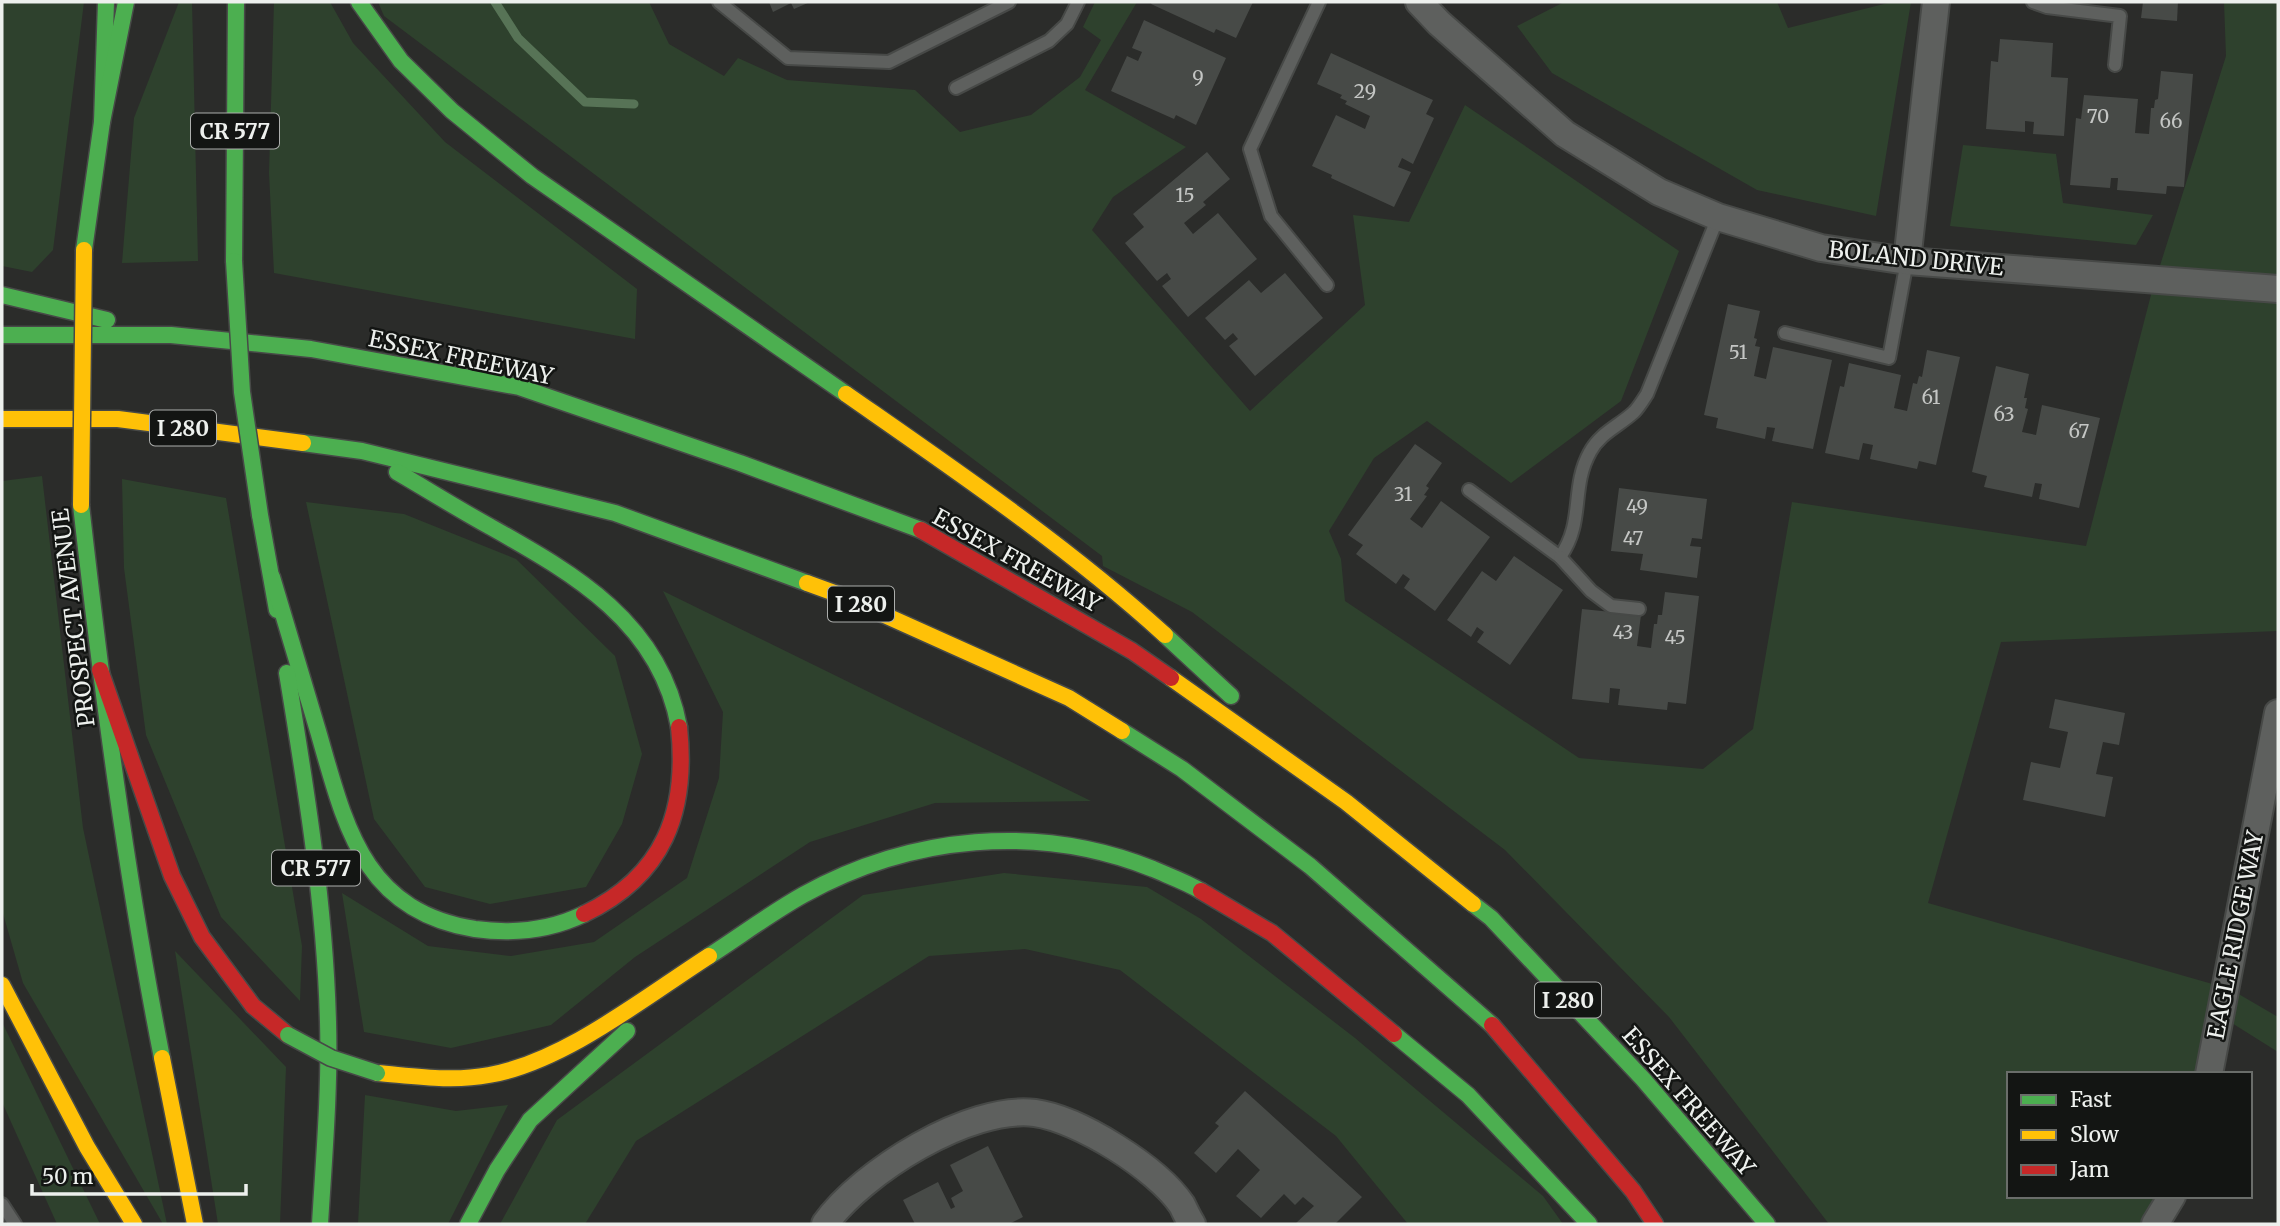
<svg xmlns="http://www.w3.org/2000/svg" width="2280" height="1226" viewBox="0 0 2280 1226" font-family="Merriweather,serif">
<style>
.green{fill:#2e412d}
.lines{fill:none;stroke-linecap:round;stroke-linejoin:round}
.stream{stroke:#577356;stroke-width:9}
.building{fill:#474a47}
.lane-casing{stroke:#474947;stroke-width:16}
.street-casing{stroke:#474947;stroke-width:30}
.fast-casing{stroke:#474947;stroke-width:19}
.slow-casing{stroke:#474947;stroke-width:19}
.jam-casing{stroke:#474947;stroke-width:19}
.lane{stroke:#5e605e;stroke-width:12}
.street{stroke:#5e605e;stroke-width:26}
.fast{stroke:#4caf50;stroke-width:16}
.slow{stroke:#ffc107;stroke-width:16}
.jam{stroke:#c62828;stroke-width:16}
.fast-bridge-casing{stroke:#474947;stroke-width:19;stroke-linecap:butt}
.slow-bridge-casing{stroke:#474947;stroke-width:19;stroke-linecap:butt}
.fast-bridge{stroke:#4caf50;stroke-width:16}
.slow-bridge{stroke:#ffc107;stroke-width:16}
.labels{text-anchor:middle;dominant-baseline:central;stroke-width:5;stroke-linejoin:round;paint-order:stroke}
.number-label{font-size:19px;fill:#c4c6c4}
.shield{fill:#131513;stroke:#acaeac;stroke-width:2}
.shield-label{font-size:21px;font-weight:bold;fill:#edf0ed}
.street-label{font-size:23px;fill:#edf0ed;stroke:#131513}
</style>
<rect width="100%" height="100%" fill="#2b2c2a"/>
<g class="green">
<polygon points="2,2 84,2 53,250 32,272 2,266"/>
<polygon points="179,2 192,2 198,261 122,263 134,118"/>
<polygon points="274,2 330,2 353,43 445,142 637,289 635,339 274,273 269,173"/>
<polygon points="378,2 649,2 669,44 724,76 738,58 787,80 915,90 960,132 1031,115 1080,77 1101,40 1083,27 1095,2 1137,2 1085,90 1186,147 1113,197 1092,230 1250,411 1365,305 1353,215 1409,222 1465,105 1679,251 1621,401 1511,483 1427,421 1374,458 1329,531 1341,559 1345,601 1579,758 1703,769 1753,729 1792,502 2086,546 2152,291 2226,56 2224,2 2278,2 2278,631 2001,642 1928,903 2230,989 2278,1017 2278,1052 2227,1020 2207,1074 2009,1074 2009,1196 2162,1196 2152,1224 1829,1224 1669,1017 1505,850 1192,612 1103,566 1102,556 384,16"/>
<polygon points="1564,2 1777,2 1788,28 1892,2 1911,2 1876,216 1757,190 1552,73 1517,26"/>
<polygon points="1963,145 2056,154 2063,203 2153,215 2136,245 1950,226"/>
<polygon points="42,476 83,828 167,1224 163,1224 23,983 2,910 2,481"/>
<polygon points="122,479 226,498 302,946 300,1001 221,917 146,735 124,568"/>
<polygon points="306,502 404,514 516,559 615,656 642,754 622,824 586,887 490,904 425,887 374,819"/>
<polygon points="663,591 1091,801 935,803 810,842 635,957 551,1025 451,1048 364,1032 342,893 428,946 511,956 594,942 687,878 719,778 723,712"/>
<polygon points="1004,873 1147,887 1201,919 1355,1038 1543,1196 1563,1224 1408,1224 1336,1136 1120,970 1025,949 929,956 636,1141 585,1224 500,1224 557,1120 863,895"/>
<polygon points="175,951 286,1067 280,1224 218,1224"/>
<polygon points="2,1022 100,1224 57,1224 2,1102"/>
<polygon points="365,1095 456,1111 508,1105 448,1224 358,1224"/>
</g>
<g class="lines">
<polyline class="stream" points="495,2 518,38 585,102 634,104"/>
</g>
<g class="building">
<polygon points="769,2 810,2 794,9 791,3 773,12"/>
<polygon points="1152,2 1253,2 1236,38 1216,29 1214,33 1151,4"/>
<polygon points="2143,2 2178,2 2177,21 2141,18"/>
<polygon points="1144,20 1226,58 1196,125 1176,115 1174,119 1111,91 1127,56 1138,61 1142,52 1132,48"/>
<polygon points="2000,39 2053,43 2051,77 2068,78 2064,136 2033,134 2034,122 2025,121 2025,132 1986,129 1991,61 1998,62"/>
<polygon points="1331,53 1433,100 1426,114 1434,118 1413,164 1402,158 1398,167 1411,172 1394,207 1331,178 1332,175 1312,166 1336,115 1365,129 1370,116 1345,104 1347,101 1340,98 1342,95 1317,84"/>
<polygon points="2161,71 2193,74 2184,187 2167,186 2166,194 2117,190 2118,178 2111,178 2110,188 2070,185 2076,118 2081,119 2084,95 2138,99 2135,133 2149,134 2151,108 2154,108 2155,100 2158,99"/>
<polygon points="1207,152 1230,179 1203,202 1206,205 1184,223 1193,234 1218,213 1257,259 1188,317 1162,286 1171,279 1167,273 1157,281 1125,243 1144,227 1133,214"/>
<polygon points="1285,273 1323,318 1255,376 1229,346 1238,339 1233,333 1225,340 1205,318 1249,280 1261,293"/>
<polygon points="1728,304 1760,311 1754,338 1757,339 1755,346 1760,347 1754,376 1766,379 1773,347 1832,360 1813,449 1772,441 1775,428 1767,427 1765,439 1716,428 1718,418 1704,415"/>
<polygon points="1927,350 1960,357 1936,465 1919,461 1917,469 1870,459 1873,445 1863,443 1859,460 1825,453 1840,386 1844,387 1849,363 1901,375 1894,408 1907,411 1913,383 1917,384 1919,376 1922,377"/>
<polygon points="1996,366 2029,374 2024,398 2027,398 2025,408 2028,409 2022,432 2036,435 2042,405 2100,418 2079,508 2039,499 2042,484 2035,483 2032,497 1984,487 1987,476 1972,472"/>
<polygon points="1415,444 1442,463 1426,486 1429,488 1424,495 1427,496 1410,519 1422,528 1441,501 1490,537 1435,611 1404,588 1410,579 1403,574 1396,584 1356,554 1363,545 1348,535"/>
<polygon points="1619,488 1707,499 1702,539 1692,538 1690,546 1701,547 1697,578 1640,570 1643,554 1611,551"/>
<polygon points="1514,556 1563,590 1510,665 1477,642 1484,632 1477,627 1471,637 1447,620 1482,571 1496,581"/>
<polygon points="1665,592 1699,596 1686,704 1668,702 1667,710 1618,705 1620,689 1610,688 1609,703 1572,699 1582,609 1641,615 1637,646 1651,648 1654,624 1657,624 1658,615 1662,615"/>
<polygon points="2055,699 2125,713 2119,745 2103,742 2096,774 2113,777 2105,817 2023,800 2031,762 2060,768 2068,732 2049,728"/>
<polygon points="1245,1091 1362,1197 1335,1224 1295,1224 1314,1206 1303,1197 1295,1205 1284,1194 1261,1218 1236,1196 1260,1170 1238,1149 1216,1173 1194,1153 1219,1126 1215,1123"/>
<polygon points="988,1146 1023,1217 1009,1224 915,1224 903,1200 938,1182 951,1209 955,1207 951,1198 963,1191 950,1165"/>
</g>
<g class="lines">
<g class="lane-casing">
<g id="lane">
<polyline points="719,2 788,58 889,62 1009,2"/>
<polyline points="1319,2 1250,149 1271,216 1327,285"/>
<polyline points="2033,2 2047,7 2120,16 2115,65"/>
<polyline points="956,88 1049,41 1067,24 1078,2"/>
<polyline points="1785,333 1889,358 1907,261"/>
<path d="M 1469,490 L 1560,557 C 1585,522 1570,488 1590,452 C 1600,433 1619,426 1634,412 C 1639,407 1643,400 1647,394 L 1718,217"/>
<polyline points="1560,557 1591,591 1611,606 1639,609"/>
<polyline points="2,1204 15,1224"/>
</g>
</g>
<g class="street-casing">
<g id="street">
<polyline points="1419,2 1439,23 1565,134 1659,192 1718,217 1821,248 1907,261 2278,289"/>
<polyline points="1907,261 1936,2"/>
<polyline points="2209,1074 2278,713"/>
<path d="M 825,1224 C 862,1172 969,1105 1035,1113 C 1079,1119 1157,1168 1182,1205 C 1185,1211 1188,1218 1192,1224"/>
<polyline points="2155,1224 2172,1196"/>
</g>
</g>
<g class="fast-casing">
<g id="fast">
<polyline points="359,2 401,61 452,111 532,176 846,394"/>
<polyline points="102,122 106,2"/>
<polyline points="84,250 102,122 126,2"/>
<polyline points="234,261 236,2"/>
<polyline points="2,295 107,320"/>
<polyline points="2,335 171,335 311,349 519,387 740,463 921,530"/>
<polyline points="303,443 362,451 615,513 807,583"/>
<path d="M 397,472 C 428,490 458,509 489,526 C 574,574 660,622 679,727"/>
<path d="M 81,505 C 102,690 126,875 162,1058"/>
<polyline points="260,515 277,610"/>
<path d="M 272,577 C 287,628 302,679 318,731 C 345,824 362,911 475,929 C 512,934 551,930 584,914"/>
<polyline points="1165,635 1231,696"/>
<path d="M 287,673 C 306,788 325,905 328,1022 C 330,1089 324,1157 320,1224"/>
<polyline points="1122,731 1182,769 1310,866 1492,1025"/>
<polyline points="1473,904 1491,918 1643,1079 1767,1224"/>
<path d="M 709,956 C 740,936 771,913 803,895 C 911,835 1038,823 1153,869 C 1169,876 1186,882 1201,891"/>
<polyline points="1394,1034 1468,1095 1589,1224"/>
<polyline points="468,1224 497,1170 530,1120 627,1031"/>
</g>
</g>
<g class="slow-casing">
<g id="slow">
<path d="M 846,394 C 955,470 1067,546 1165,635"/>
<polyline points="2,419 118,419 303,443"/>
<polyline points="807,583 840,595 1069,698 1122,731"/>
<polyline points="1171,678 1346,802 1473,904"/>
<polyline points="2,985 87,1147 134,1224"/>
<polyline points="162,1058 195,1224"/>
<path d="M 377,1073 C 414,1076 452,1082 489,1075 C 564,1062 645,997 709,956"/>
</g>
</g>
<g class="jam-casing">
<g id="jam">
<polyline points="921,530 1132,651 1171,678"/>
<polyline points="100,670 172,876 202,937 253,1006 288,1035"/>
<polyline points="1201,891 1272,933 1394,1034"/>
<path d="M 584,914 C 664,876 688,812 679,727"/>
<polyline points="1492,1025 1633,1191 1655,1224"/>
</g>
</g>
<use href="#lane" class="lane"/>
<use href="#street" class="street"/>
<use href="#fast" class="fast"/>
<use href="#slow" class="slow"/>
<use href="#jam" class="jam"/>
<g class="fast-bridge-casing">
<g id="fast-bridge">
<polyline points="234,261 242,392 260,515"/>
<polyline points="288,1035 331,1058 377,1073"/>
</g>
</g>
<g class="slow-bridge-casing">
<polyline id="slow-bridge" points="81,505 84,250"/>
</g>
<use href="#fast-bridge" class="fast-bridge"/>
<use href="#slow-bridge" class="slow-bridge"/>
</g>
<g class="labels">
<g class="number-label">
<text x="1198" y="77">9</text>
<text x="1365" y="91">29</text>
<text x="2098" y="116">70</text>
<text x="2171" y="121">66</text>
<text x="1185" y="195">15</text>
<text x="1738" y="352">51</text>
<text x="1931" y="397">61</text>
<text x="2004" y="414">63</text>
<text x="2079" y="431">67</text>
<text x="1403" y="494">31</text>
<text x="1637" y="506">49</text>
<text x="1633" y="538">47</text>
<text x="1623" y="632">43</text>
<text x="1675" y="637">45</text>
</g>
<g class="shield">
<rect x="191" y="113.5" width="88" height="35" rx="5"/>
<rect x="150" y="410.5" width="66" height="35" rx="5"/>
<rect x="828" y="586.5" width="66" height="35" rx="5"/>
<rect x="272" y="850.5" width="88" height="35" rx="5"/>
<rect x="1535" y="982.5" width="66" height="35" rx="5"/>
</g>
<g class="shield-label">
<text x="235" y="131">CR 577</text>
<text x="183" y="428">I 280</text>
<text x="861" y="604">I 280</text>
<text x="316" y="868">CR 577</text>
<text x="1568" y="1000">I 280</text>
</g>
<g class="street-label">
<text transform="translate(1916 258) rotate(6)">BOLAND DRIVE</text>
<text transform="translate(461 357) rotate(12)">ESSEX FREEWAY</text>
<text transform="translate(1017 560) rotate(29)">ESSEX FREEWAY</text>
<text transform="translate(73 618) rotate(-97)">PROSPECT AVENUE</text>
<text transform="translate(2235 935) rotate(-79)">EAGLE RIDGE WAY</text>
<text transform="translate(1689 1101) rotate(49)">ESSEX FREEWAY</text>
</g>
</g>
<rect width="2280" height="1226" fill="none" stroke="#edf0ed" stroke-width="7"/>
<rect x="2007" y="1072" width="245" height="126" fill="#131513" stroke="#6a6d6a" stroke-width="2"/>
<rect x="2021" y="1095" width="35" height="10" fill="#4caf50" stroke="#6a6d6a" stroke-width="2"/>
<text x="2070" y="1107" font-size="21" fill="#edf0ed">Fast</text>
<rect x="2021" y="1130" width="35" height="10" fill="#ffc107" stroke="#6a6d6a" stroke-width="2"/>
<text x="2070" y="1142" font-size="21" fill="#edf0ed">Slow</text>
<rect x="2021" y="1165" width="35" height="10" fill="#c62828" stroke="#6a6d6a" stroke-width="2"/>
<text x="2070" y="1177" font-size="21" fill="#edf0ed">Jam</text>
<path d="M32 1184v10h214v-10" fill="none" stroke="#edf0ed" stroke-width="3.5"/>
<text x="42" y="1184" font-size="21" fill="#edf0ed" stroke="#131513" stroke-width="5" paint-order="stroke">50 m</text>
</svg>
